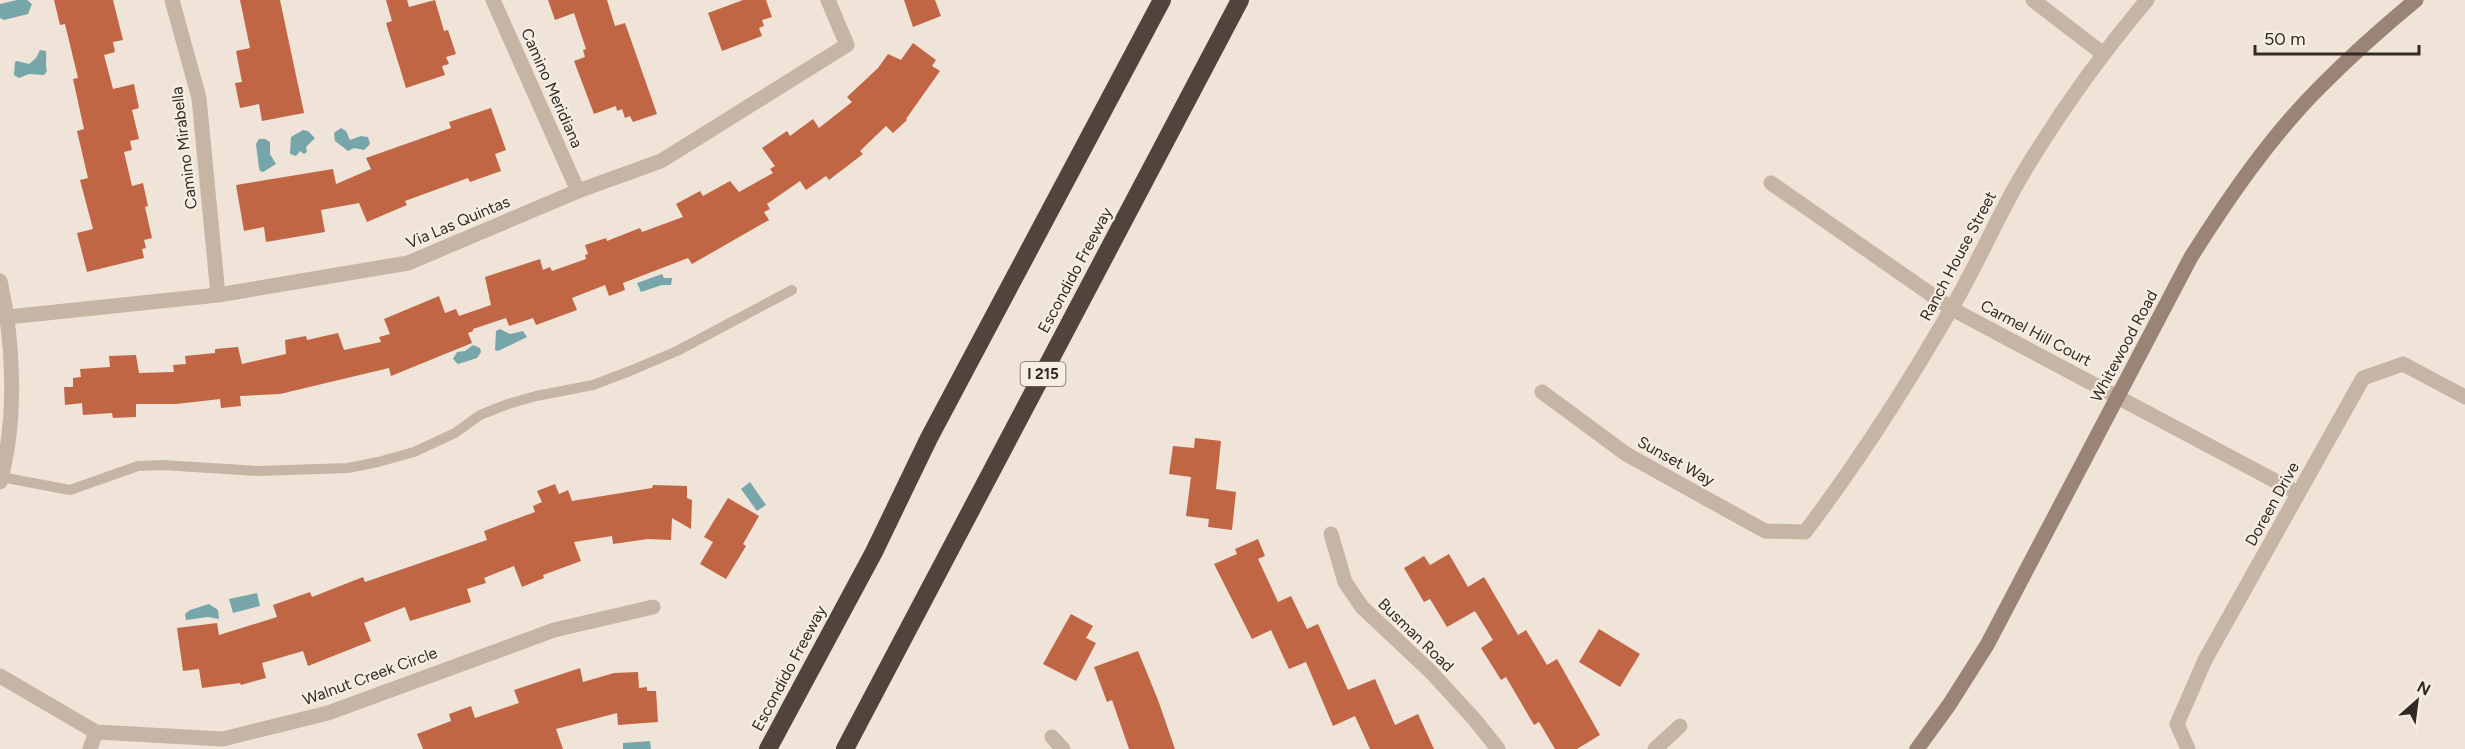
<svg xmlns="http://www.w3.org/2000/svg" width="2465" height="749" viewBox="0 0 2465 749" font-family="Figtree,sans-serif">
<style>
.water{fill:#77a6aa}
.building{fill:#c06644}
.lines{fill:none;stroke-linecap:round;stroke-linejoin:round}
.service{stroke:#c6b5a4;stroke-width:10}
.minor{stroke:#c6b5a4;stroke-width:15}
.tertiary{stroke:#c6b5a4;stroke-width:15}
.secondary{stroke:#998476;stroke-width:15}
.motorway{stroke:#52443c;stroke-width:18}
.labels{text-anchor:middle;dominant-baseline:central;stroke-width:4.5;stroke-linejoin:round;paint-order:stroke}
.shield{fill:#f7eee3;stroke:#6d655e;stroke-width:1.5}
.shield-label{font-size:15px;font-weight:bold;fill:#322a25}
.street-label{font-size:16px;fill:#322a25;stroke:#f7eee3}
</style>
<rect width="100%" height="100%" fill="#efe4d7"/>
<g class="water">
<polygon points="17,0 27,0 32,4 28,14 4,20 0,18 0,4"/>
<path d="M 40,50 L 46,51 C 47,57 45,64 47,71 L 44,75 L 29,74 L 19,78 L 14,75 L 15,62 L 17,61 L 29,64 L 36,58 Z"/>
<polygon points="341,128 346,131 350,140 361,136 368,137 370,144 364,150 354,148 348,151 335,141 334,133"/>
<polygon points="303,130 308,131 315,138 306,147 307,152 304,154 300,151 296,156 290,154 291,137"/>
<polygon points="259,139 265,139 270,142 270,154 276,164 263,172 260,171 259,168 256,144"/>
<polygon points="662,274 664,278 672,278 671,285 662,285 641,292 637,283"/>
<polygon points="500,329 510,334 523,331 527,337 498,351 495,350 496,331"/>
<polygon points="473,345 480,348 481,352 477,358 458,364 453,359 457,352 465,351"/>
<polygon points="750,482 766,505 757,511 741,489"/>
<polygon points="257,593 260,606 233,613 229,599"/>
<polygon points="209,604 218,610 219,619 208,617 186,620 185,614 190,610"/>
<polygon points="650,741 651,749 623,749 623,743"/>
</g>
<g class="building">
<polygon points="54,0 113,0 123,40 113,42 115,52 104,55 113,89 134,84 139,108 132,110 139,139 130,141 132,150 124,152 132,186 143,183 148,206 145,207 152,238 144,240 146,248 142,249 144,258 87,272 77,233 93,229 80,180 88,178 77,131 84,129 73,79 78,78 65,24 60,25"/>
<polygon points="240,0 280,0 304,113 262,121 259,104 240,108 235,83 242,82 236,51 250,48"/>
<polygon points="386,0 407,0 409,7 435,0 444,31 448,30 456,54 446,57 449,64 442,66 445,75 406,88 386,23 392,21"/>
<polygon points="548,0 607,0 615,26 625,23 657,114 633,122 630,116 625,118 622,109 617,111 616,106 594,114 574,61 585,57 583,50 586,49 574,13 555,20"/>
<polygon points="743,0 766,0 772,17 762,20 764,26 759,28 762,36 722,51 708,13"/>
<polygon points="904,0 935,0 941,16 913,27"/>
<polygon points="913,43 936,60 932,66 940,71 906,119 907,120 893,133 886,126 860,151 863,154 829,180 826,176 806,190 800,181 767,204 770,209 764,212 769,220 692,264 688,258 623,283 625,290 609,296 605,285 572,298 577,310 536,325 533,318 509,326 506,318 473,329 473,331 468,333 472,343 391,376 389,368 280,394 240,396 241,406 221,408 220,399 176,404 136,404 136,417 113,418 112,413 83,415 82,403 65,405 64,387 73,387 73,378 81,377 80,369 110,367 109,356 136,355 139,373 174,372 173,365 186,364 185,356 215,353 215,349 238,347 242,364 286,354 285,340 306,336 307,340 338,333 344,350 381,342 379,337 390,334 384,319 439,296 445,313 456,309 459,316 491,305 485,277 540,259 543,270 550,267 552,271 586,259 585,255 588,254 585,245 606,238 607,241 640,228 642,232 683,217 676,204 700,191 703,196 730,181 739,192 773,173 770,169 775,166 762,148 787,131 790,136 813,119 819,128 852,102 847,97 878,68 888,54 901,60"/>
<polygon points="491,108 506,150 495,154 501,171 470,182 468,178 405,201 407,205 367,222 359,203 321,210 325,232 266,242 264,227 244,231 236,185 333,169 336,184 371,169 366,158 451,128 449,122"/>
<polygon points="1195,438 1221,441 1216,489 1236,492 1232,530 1208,527 1209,519 1186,516 1191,477 1169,474 1173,446 1194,448"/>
<polygon points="555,484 559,494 568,490 572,501 652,488 653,485 687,486 687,498 692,500 691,529 672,518 671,540 648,539 613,544 612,536 574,542 581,561 543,575 544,578 522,587 514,566 484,578 486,583 467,589 471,602 410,621 405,607 364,623 371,641 308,666 303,651 262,663 266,678 241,685 240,683 202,688 199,669 183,671 177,628 217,623 219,635 277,617 273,605 310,592 312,597 363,577 365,582 487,540 484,531 535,512 533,506 542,502 537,491"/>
<polygon points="728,498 759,516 743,544 746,546 726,579 700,564 713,542 704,537"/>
<polygon points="1258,539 1265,556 1258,559 1278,602 1291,596 1307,629 1318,624 1348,690 1375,679 1395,725 1418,714 1434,749 1370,749 1355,716 1333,726 1306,662 1289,669 1271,630 1252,639 1214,564 1237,554 1235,549"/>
<polygon points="1449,554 1468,587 1484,577 1518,635 1526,630 1547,665 1557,659 1600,735 1577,749 1555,749 1539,722 1534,725 1506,677 1501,680 1481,648 1493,640 1475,611 1447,627 1430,599 1424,602 1404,568 1424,556 1430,565"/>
<polygon points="1071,614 1093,626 1086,638 1096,643 1076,681 1043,664"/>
<polygon points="1599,629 1640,654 1620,687 1579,662"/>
<polygon points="1138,651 1158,700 1175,749 1129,749 1112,700 1107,702 1094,667"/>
<polygon points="580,668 583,682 614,673 638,672 639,688 647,687 647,691 656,691 658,722 618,725 617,713 556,729 563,749 423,749 417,734 451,721 449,714 471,706 475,718 519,703 514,690"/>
</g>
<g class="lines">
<polyline class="service" points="1,477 70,490 138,466 162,465 258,471 348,468 378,462 414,452 455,433 480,415 508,404 536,396 593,385 630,371 677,351 792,290"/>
<g class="minor">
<polyline points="172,0 199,98 218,295"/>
<polyline points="493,0 578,191"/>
<polyline points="2033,0 2102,53"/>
<polyline points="1771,183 1952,309 2298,493"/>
<polyline points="8,317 218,295 408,263 578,191 661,161 847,45 828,0"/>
<path d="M 1542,392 L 1626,454 L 1765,531 L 1805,532 C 1858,462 1906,387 1950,311 C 1975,269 1994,224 2018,182 C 2056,117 2099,57 2147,0"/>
<polyline points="1331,534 1345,582 1362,607 1431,672 1475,720 1498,749"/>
<polyline points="0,676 96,732 223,739 328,713 554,630 653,607"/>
<polyline points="1052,737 1063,749"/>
<polyline points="90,749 96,732"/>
<polyline points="1655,749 1680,726"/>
<polyline points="2188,749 2177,724 2205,660 2363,378 2403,364 2465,397"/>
</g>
<path class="tertiary" d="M 0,281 C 14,343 17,420 0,482"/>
<path class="secondary" d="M 1917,749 L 1949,705 L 1987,645 L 2191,257 C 2229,197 2270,137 2321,86 C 2351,56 2383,27 2416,0"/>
<g class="motorway">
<polyline points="768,749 874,552 929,438 1162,0"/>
<polyline points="845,749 1240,0"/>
</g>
</g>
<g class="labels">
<rect class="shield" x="1020.5" y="362" width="45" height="24" rx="4.5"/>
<g class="shield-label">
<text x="1043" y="374">I 215</text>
</g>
<g class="street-label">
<text transform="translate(552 88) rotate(66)">Camino Meridiana</text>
<text transform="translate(184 148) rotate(-97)">Camino Mirabella</text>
<text transform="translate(458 222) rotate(-23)">Via Las Quintas</text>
<text transform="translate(1958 256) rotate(-62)">Ranch House Street</text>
<text transform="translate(1075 270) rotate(-62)">Escondido Freeway</text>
<text transform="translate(2036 333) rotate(28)">Carmel Hill Court</text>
<text transform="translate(2124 346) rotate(-62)">Whitewood Road</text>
<text transform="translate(1676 461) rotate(29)">Sunset Way</text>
<text transform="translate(2272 504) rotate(-61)">Doreen Drive</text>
<text transform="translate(1416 635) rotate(44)">Busman Road</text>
<text transform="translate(789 668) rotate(-62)">Escondido Freeway</text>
<text transform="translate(370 676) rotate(-20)">Walnut Creek Circle</text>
</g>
</g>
<g transform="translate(2417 701) rotate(28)" stroke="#f7eee3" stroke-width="4.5" paint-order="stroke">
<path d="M0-4.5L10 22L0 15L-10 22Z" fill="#322a25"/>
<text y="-9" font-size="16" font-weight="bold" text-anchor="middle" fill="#322a25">N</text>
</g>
<path d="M2255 45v9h164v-9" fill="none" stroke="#322a25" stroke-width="3"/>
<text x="2264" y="45" font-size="18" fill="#322a25" stroke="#f7eee3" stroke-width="4.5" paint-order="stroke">50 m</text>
</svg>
